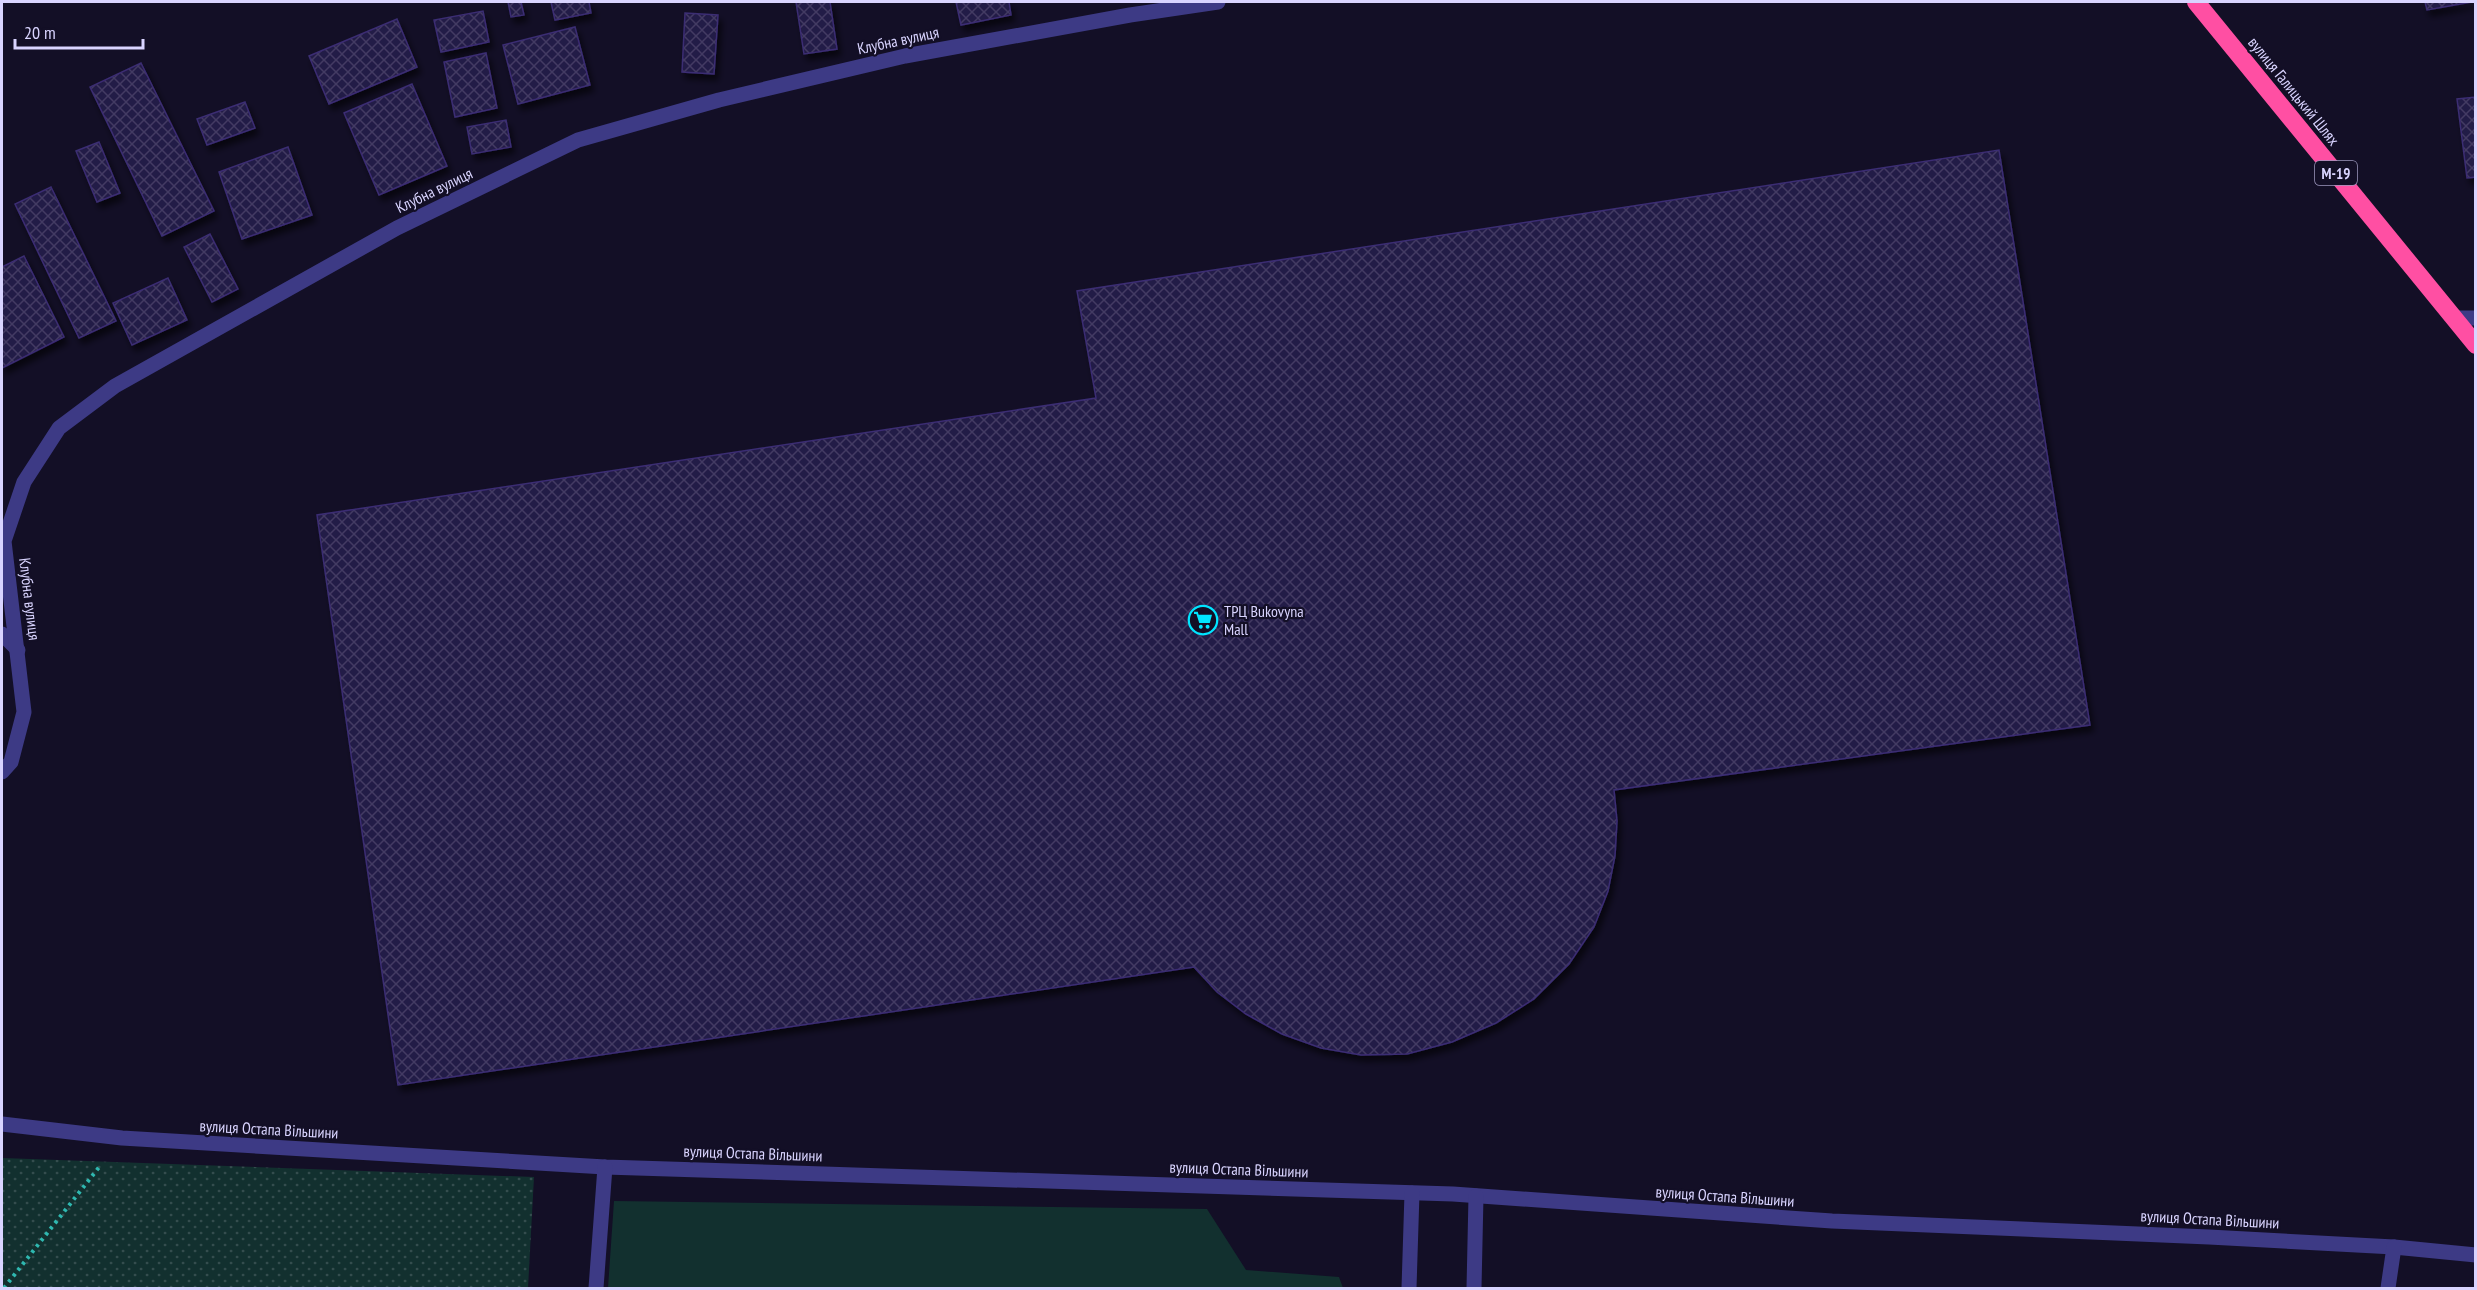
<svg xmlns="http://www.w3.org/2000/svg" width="2477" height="1290" viewBox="0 0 2477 1290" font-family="'PT Sans Narrow',sans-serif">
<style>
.grass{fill:#12302f}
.park{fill:url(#park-dots)}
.building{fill:url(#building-cross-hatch);stroke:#3b2d73;stroke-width:1.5;filter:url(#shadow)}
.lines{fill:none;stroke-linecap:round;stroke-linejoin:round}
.path{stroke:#2fb8b0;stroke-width:4;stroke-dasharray:3 4.5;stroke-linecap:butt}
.minor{stroke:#3d3a85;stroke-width:15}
.highway{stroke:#ff4fa3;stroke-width:18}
.labels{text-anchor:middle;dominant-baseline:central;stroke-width:4.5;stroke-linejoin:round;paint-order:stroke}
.shield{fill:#130f26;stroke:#9e99be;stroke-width:1.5}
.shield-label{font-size:15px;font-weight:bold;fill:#d9d4ff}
.street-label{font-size:16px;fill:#d9d4ff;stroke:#130f26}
.poi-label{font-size:16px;fill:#d9d4ff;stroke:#130f26;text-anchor:start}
</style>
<defs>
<pattern id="park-dots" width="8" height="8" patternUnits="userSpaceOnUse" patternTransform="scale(1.5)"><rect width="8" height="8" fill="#12302f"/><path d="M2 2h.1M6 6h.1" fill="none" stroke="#344d4e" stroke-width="1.8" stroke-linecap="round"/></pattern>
<pattern id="building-cross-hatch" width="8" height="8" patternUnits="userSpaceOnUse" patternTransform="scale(1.5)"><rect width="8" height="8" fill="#241b47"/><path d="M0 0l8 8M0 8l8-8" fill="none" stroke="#433b63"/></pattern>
<filter id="shadow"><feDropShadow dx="3.5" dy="6" stdDeviation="3" flood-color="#0009"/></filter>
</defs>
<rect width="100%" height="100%" fill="#130f26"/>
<polygon class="grass" points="614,1201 1207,1209 1246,1270 1339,1277 1343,1288 608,1288"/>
<polygon class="park" points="2,1158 534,1177 528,1288 2,1288"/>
<g class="building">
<polygon points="508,2 521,2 524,15 511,17"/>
<polygon points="551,2 589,2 591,13 555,20"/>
<polygon points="796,2 830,2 837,49 804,54"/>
<polygon points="956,2 1009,2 1011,15 961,25"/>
<polygon points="2425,2 2472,2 2427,10"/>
<polygon points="483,11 489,42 441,52 434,20"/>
<polygon points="685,13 718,15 714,74 682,72"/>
<polygon points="397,19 417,67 329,104 309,56"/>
<polygon points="575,27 590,85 518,104 503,45"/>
<polygon points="486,53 497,108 455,117 444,62"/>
<polygon points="141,63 214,211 162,236 90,87"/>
<polygon points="412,84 447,166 379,195 344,113"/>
<polygon points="2476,97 2476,177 2467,178 2457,99"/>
<polygon points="245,102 255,128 207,145 197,119"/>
<polygon points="506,120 511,147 472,154 467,127"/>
<polygon points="99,142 120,193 97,202 76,151"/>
<polygon points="288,147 312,215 242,239 219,172"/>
<polygon points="1999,150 2090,725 1614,790 1617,821 1615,856 1608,891 1594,927 1569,964 1534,999 1496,1023 1452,1042 1407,1054 1361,1055 1321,1048 1282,1034 1246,1014 1217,992 1194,967 398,1085 317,515 1096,398 1077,291"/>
<polygon points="51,187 116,321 79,338 15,204"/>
<polygon points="210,234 238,289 212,302 184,247"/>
<polygon points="24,256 64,337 2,368 2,267"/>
<polygon points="168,278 187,320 132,345 113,303"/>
</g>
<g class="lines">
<polyline class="path" points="4,1288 100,1166"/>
<g class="minor">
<polyline points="2456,318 2476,318"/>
<polyline points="2,634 18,650"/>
<polyline points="2,772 11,762 24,712 4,541 24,482 59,428 115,386 397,228 578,140 719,100 905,56 1130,15 1218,2"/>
<polyline points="2,1124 122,1138 605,1167 1453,1194 1832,1221 2209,1237 2394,1247 2476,1255"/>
<polyline points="596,1288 605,1167"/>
<polyline points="1409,1288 1412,1193"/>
<polyline points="1474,1288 1476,1196"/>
<polyline points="2388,1288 2394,1247"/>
</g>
<polyline class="highway" points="2196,2 2476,345"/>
</g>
<defs>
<g id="supermarket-ring" transform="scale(1.5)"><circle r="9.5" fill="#130f26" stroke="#00e5ff" stroke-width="1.5"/><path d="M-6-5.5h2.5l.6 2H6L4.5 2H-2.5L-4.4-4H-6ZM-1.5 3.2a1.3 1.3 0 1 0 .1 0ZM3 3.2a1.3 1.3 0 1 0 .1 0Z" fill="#00e5ff"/></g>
</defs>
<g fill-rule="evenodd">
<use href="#supermarket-ring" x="1203" y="620"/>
</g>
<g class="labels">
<rect class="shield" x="2315" y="161" width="42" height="24" rx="4.5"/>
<g class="shield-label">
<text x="2336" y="173">М-19</text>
</g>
<g class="street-label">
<text transform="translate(898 40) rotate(-12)">Клубна вулиця</text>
<text transform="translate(2294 91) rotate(51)">вулиця Галицький Шлях</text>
<text transform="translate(434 190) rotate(-26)">Клубна вулиця</text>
<text transform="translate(30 599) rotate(83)">Клубна вулиця</text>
<text transform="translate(269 1129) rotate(3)">вулиця Остапа Вільшини</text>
<text transform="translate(753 1153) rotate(2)">вулиця Остапа Вільшини</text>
<text transform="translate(1239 1169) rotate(2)">вулиця Остапа Вільшини</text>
<text transform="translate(1725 1196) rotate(4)">вулиця Остапа Вільшини</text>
<text transform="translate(2210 1219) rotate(3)">вулиця Остапа Вільшини</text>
</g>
<g class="poi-label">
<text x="1224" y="611">ТРЦ Bukovyna<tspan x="1224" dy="18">Mall</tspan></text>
</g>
</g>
<rect width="2477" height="1290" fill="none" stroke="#d9d4ff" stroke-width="6"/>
<path d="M15 39v9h128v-9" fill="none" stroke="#d9d4ff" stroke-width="3"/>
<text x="24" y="39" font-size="18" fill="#d9d4ff" stroke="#130f26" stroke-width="4.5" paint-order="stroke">20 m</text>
</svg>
